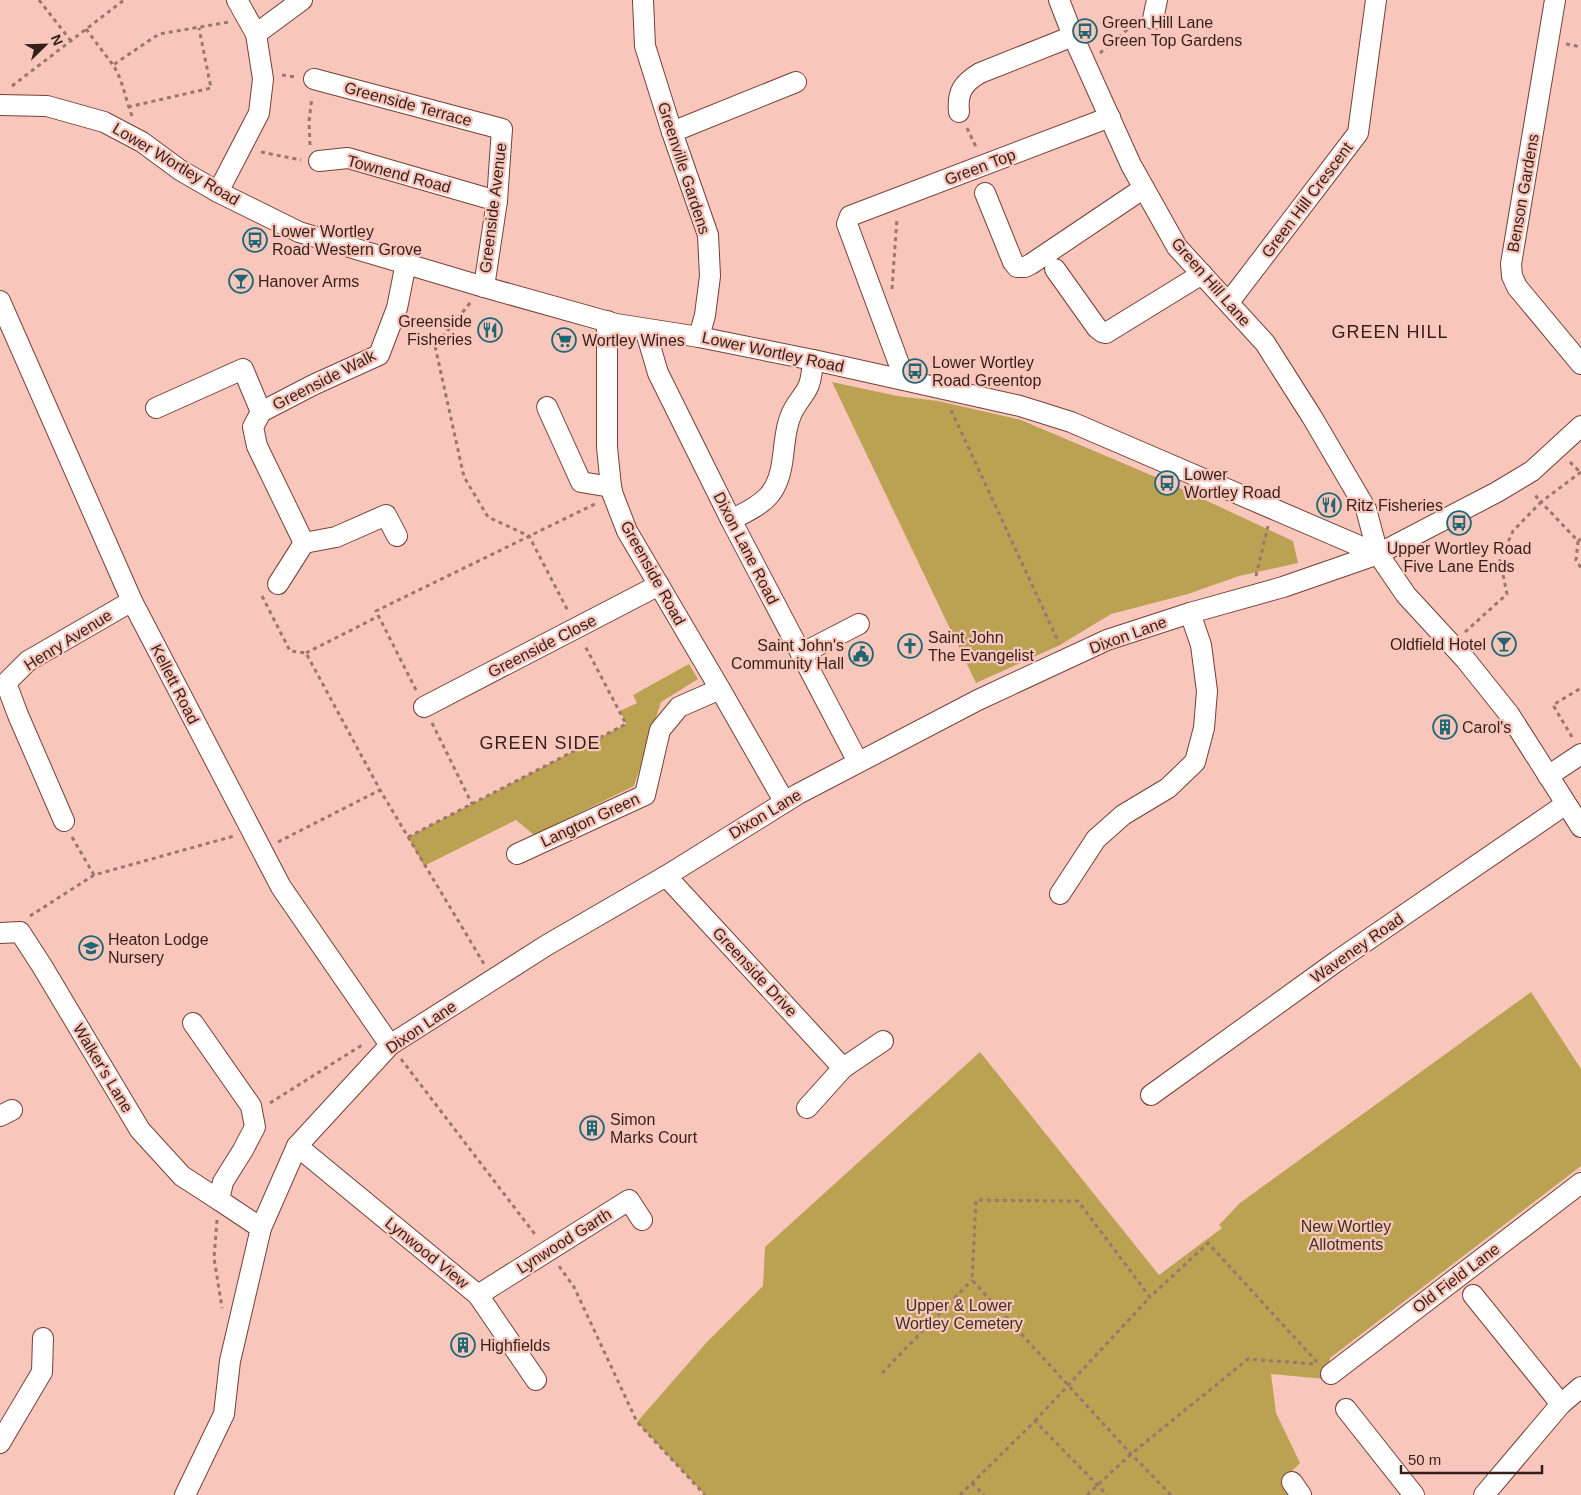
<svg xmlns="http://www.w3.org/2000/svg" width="1581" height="1495" viewBox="0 0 1581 1495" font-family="Arial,sans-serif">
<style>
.green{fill:#baa252}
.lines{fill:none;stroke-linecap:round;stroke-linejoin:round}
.minor-casing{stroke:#754136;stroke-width:22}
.path{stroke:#9b766d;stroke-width:3;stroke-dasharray:4 4;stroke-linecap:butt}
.minor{stroke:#fff;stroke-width:20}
.labels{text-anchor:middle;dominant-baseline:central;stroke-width:4.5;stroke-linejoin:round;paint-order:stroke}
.poi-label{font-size:16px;fill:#361f1a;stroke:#f9c6bb;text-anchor:start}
.street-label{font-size:16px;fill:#361f1a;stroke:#f9c6bb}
.park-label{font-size:16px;fill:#39321c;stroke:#f9c6bb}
.neighbourhood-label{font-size:18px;letter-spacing:1px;fill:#361f1a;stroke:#f9c6bb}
</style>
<rect width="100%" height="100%" fill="#f9c6bb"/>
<g class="green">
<polygon points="832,382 897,396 938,401 1021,420 1158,478 1293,541 1298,563 1239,576 1188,594 1111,614 1060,645 976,683"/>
<polygon points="689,664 698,679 661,702 634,786 534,835 516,820 424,866 408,837 626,724 620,711 637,703 633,695"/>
<polygon points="1531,992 1581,1069 1581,1166 1330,1358 1326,1379 1271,1374 1276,1413 1300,1463 1285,1478 1297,1495 705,1495 637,1422 707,1342 763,1286 765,1247 980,1052 1159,1275 1222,1228 1219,1225 1240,1203"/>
</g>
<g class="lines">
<g class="minor-casing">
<g id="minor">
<polyline points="643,0 645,46 672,132 708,235 710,276 705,315 699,337"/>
<polyline points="1059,0 1073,36 1131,165 1177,247 1265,343 1312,417 1366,509 1378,554 1406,595 1465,659 1509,714 1581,827"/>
<polyline points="1555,0 1511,264 1512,276 1517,287 1581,364"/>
<polyline points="1153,19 1157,0"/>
<polyline points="256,34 302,0"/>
<polyline points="314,79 502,129 497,201 484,287"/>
<polyline points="0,105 47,106 104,122 142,142 180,170 218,192 299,232 484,287 616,324 699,337 818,361 1020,406 1071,422 1378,554"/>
<path d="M 959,112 C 957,92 963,83 980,73 L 1073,36"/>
<polyline points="672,132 796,82"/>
<polyline points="319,161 348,158 497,201"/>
<polyline points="218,192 259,113 263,79 256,34 237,0"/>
<polyline points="985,193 1013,262 1017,267 1025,267 1031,264 1144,188"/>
<polyline points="1055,269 1097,328 1102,332 1106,333 1202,274"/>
<polyline points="0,301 132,601 281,887 390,1045"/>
<polyline points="1229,302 1358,133 1376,0"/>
<polyline points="607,321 607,447 611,487 613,495 627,531 720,689 784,801"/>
<polyline points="645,329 658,373 731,520 858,762"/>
<polyline points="905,380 847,224 850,216 1110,117"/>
<polyline points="547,407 581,482 611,487"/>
<polyline points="156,408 243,369 261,412"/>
<path d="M 731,520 C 764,503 779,496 783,456 C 785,442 785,429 791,415 C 794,406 802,398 807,389 C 812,381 812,369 813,360"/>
<polyline points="397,536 386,515 336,537 304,543 257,446 253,427 261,412 313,385 379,355 397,308 406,263"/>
<polyline points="278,584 304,543"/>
<polyline points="801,654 859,624"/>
<polyline points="424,707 659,585"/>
<polyline points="1548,776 1581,754"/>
<polyline points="64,821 18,715 6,683 28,661 132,601"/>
<polyline points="517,854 645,795 660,730 679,707 720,689"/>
<polyline points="666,876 843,1068"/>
<polyline points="1060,894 1096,839 1123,815 1168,788 1195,762 1204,728 1207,691 1201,645 1190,613"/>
<polyline points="0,933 20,932 42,966 140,1130 182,1176 219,1200"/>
<polyline points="193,1023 251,1106 255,1127 243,1150 223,1182 219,1200 261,1228"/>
<polyline points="1151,1095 1337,961 1566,804"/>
<polyline points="807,1108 843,1068 883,1041"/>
<polyline points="0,1116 12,1110"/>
<polyline points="297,1146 478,1295 536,1380"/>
<polyline points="478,1295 629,1200 642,1220"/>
<polyline points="1473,1295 1561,1404"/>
<polyline points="1331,1374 1581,1183"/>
<polyline points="1346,1409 1414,1495"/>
<polyline points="0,1443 42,1372 43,1338"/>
<polyline points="1292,1482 1301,1495"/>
<polyline points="185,1495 224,1414 230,1361 261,1228 297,1146 390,1045 547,945 666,876 798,794 978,700 1107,640 1190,613 1283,587 1378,554 1497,492 1532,471 1581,426"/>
<polyline points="1484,1495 1561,1404 1581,1387"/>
</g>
</g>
<g class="path">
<polyline points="39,0 71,41"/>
<polyline points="86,29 113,65"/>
<polyline points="1566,44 1581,47"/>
<polyline points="1100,53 1135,23"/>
<polyline points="282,75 295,77"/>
<polyline points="12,86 124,0"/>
<polyline points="128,107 211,88 199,28"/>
<path d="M 132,116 C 125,98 123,80 113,65 L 159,34 L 229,22"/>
<polyline points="967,128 977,149"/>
<polyline points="310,145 309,121 312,97"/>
<polyline points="261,152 301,160"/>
<polyline points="892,289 897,218"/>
<polyline points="470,303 435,346 464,477 488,517 529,536 568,611"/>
<polyline points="951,410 1059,643"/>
<polyline points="1570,462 1580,472"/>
<polyline points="1581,472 1541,502 1578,541 1581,539"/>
<polyline points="1578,541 1576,560 1581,568"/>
<polyline points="1256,576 1268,526"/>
<polyline points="262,596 290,651 306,653 380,790 484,964"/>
<polyline points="1465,632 1507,594 1500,560 1513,531 1541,502 1533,493"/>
<polyline points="306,653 379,616"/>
<polyline points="416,690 376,611 595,504"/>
<polyline points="432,723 472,804"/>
<polyline points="1572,737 1553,705 1581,688"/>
<polyline points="72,837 94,875"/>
<polyline points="408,837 626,724 584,644"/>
<polyline points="278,842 380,790"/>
<polyline points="30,916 94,875 234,836"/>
<polyline points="401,1059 537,1237"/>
<polyline points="270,1103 362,1045"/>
<polyline points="217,1220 214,1258 222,1308"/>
<polyline points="559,1266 574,1287 637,1422 705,1495"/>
<polyline points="882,1373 972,1280"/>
<polyline points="1035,1421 1150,1297"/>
<polyline points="972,1483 984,1495"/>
<polyline points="960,1495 1035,1421 1107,1495"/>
<polyline points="1087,1495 1131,1454 1248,1359 1316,1364"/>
<polyline points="1171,1495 1131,1454 972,1280 976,1200 1078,1201 1150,1297 1208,1243 1317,1362"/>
</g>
<use href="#minor" class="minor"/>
</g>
<defs>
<g id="bus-ring" transform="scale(1.25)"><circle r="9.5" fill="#f9c6bb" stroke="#1f6775" stroke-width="1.5"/><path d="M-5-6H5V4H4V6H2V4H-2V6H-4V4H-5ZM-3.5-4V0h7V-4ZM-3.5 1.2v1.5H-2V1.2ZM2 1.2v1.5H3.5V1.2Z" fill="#1f6775"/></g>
<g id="bar-ring" transform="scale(1.25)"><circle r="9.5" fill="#f9c6bb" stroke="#1f6775" stroke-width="1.5"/><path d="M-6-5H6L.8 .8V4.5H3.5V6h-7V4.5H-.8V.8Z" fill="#1f6775"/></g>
<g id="restaurant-ring" transform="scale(1.25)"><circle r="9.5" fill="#f9c6bb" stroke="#1f6775" stroke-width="1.5"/><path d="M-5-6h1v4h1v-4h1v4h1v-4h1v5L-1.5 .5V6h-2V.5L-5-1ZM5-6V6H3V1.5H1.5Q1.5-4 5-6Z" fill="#1f6775"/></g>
<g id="supermarket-ring" transform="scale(1.25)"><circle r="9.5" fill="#f9c6bb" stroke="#1f6775" stroke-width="1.5"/><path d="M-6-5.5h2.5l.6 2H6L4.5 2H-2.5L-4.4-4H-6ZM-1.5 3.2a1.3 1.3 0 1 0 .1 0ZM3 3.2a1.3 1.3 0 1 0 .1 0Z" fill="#1f6775"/></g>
<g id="church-ring" transform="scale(1.25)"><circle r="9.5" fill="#f9c6bb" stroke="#1f6775" stroke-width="1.5"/><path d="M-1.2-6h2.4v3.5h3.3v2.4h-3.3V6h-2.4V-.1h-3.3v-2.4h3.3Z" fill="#1f6775"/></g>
<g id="civic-ring" transform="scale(1.25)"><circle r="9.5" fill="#f9c6bb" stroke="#1f6775" stroke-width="1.5"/><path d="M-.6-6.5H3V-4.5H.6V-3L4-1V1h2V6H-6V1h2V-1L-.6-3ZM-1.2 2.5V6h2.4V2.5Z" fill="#1f6775"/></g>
<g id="building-ring" transform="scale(1.25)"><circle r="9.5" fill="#f9c6bb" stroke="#1f6775" stroke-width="1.5"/><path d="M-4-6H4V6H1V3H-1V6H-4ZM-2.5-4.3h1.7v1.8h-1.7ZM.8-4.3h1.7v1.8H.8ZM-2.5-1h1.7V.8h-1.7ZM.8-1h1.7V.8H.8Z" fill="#1f6775"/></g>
<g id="school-ring" transform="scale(1.25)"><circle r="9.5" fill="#f9c6bb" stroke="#1f6775" stroke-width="1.5"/><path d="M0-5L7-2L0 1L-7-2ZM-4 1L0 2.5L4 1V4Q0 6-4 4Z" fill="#1f6775"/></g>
</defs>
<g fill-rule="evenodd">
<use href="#bus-ring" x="1085" y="31"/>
<use href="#bus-ring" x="255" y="240"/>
<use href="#bar-ring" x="241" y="281"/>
<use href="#restaurant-ring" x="490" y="330"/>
<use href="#supermarket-ring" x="564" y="340"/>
<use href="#bus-ring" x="915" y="371"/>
<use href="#bus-ring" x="1167" y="483"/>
<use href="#restaurant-ring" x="1329" y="505"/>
<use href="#bus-ring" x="1459" y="523"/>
<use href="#bar-ring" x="1504" y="644"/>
<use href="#church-ring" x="910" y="646"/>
<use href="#civic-ring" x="861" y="654"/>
<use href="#building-ring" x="1445" y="727"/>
<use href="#school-ring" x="91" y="948"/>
<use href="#building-ring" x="592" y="1128"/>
<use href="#building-ring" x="463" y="1345"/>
</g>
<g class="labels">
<g class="poi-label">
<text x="1102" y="22">Green Hill Lane<tspan x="1102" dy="18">Green Top Gardens</tspan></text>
<text x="272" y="231">Lower Wortley<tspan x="272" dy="18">Road Western Grove</tspan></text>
<text x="258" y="281">Hanover Arms</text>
<text x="472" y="321" text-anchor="end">Greenside<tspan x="472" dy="18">Fisheries</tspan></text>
<text x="582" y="340">Wortley Wines</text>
<text x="932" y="362">Lower Wortley<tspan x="932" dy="18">Road Greentop</tspan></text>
<text x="1184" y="474">Lower<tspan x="1184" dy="18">Wortley Road</tspan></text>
<text x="1346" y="505">Ritz Fisheries</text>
<text x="1459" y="548" text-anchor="middle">Upper Wortley Road<tspan x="1459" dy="18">Five Lane Ends</tspan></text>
<text x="928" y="637">Saint John<tspan x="928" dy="18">The Evangelist</tspan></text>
<text x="1486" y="644" text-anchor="end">Oldfield Hotel</text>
<text x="844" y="645" text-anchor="end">Saint John's<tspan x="844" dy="18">Community Hall</tspan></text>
<text x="1462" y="727">Carol's</text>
<text x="108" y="939">Heaton Lodge<tspan x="108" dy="18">Nursery</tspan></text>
<text x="610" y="1119">Simon<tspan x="610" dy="18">Marks Court</tspan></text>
<text x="480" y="1345">Highfields</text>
</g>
<g class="street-label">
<text transform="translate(408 104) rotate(15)">Greenside Terrace</text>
<text transform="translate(176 164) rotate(31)">Lower Wortley Road</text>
<text transform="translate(980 167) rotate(-21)">Green Top</text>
<text transform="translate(684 168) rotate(72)">Greenville Gardens</text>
<text transform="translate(399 174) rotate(15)">Townend Road</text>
<text transform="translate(1523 193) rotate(-80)">Benson Gardens</text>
<text transform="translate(1307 200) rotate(-53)">Green Hill Crescent</text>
<text transform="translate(493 208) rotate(-83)">Greenside Avenue</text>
<text transform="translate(1211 282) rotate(49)">Green Hill Lane</text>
<text transform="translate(773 352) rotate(12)">Lower Wortley Road</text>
<text transform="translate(324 380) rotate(-27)">Greenside Walk</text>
<text transform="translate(746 548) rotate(63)">Dixon Lane Road</text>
<text transform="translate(653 573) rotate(61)">Greenside Road</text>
<text transform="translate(1128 635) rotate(-20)">Dixon Lane</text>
<text transform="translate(68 640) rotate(-32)">Henry Avenue</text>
<text transform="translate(542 646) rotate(-27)">Greenside Close</text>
<text transform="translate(175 684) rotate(63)">Kellett Road</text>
<text transform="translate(765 814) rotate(-31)">Dixon Lane</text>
<text transform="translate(590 820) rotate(-25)">Langton Green</text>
<text transform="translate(1357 948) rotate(-35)">Waveney Road</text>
<text transform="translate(755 972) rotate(47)">Greenside Drive</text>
<text transform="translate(421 1027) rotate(-34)">Dixon Lane</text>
<text transform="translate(103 1068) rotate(59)">Walker's Lane</text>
<text transform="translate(564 1241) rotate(-32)">Lynwood Garth</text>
<text transform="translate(427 1253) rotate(39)">Lynwood View</text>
<text transform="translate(1456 1278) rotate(-37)">Old Field Lane</text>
</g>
<g class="park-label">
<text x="1346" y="1226">New Wortley<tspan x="1346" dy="18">Allotments</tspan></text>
<text x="959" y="1305">Upper &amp; Lower<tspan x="959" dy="18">Wortley Cemetery</tspan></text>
</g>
<g class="neighbourhood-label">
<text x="1390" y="332">GREEN HILL</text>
<text x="540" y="743">GREEN SIDE</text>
</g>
</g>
<g transform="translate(45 45) rotate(67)" stroke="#f9c6bb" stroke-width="4" paint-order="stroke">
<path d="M0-4L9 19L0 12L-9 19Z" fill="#361f1a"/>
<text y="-8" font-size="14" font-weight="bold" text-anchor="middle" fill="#361f1a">N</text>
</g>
<path d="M1401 1465v8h141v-8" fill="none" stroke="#361f1a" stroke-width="2.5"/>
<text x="1408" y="1465" font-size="15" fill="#361f1a" stroke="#f9c6bb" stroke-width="4" paint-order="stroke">50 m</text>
</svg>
